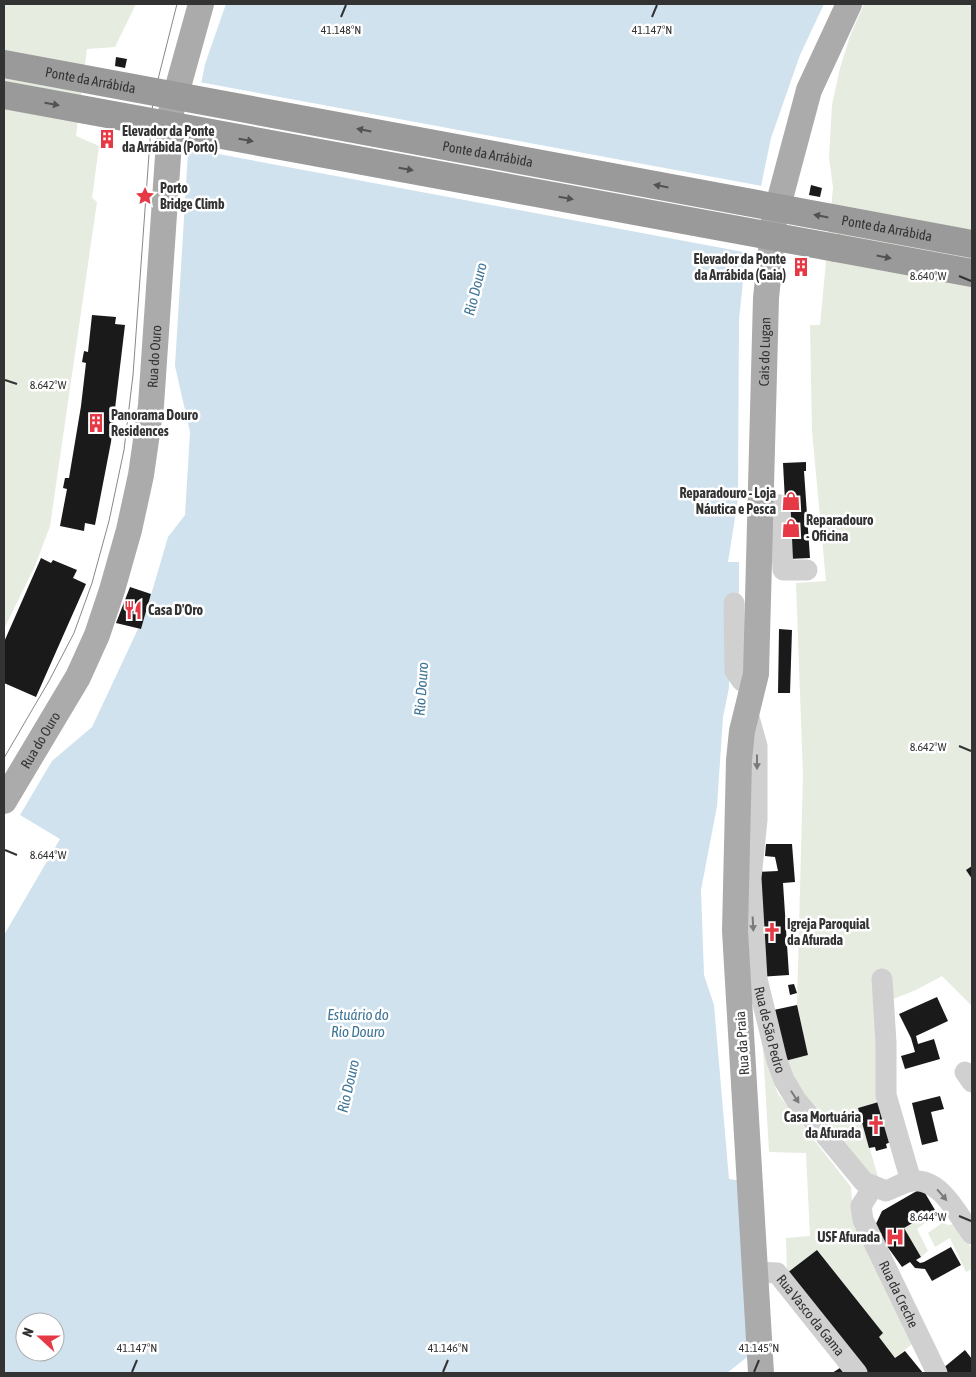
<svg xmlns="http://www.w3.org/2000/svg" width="976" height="1377" viewBox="0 0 976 1377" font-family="'Asap Condensed',sans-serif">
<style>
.green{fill:#e6ecdf}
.water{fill:#cfe2ee;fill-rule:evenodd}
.pier{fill:#fff}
.building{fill:#1a1a1a}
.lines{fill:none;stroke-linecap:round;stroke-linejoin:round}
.minor{stroke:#d0d0d0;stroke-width:21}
.major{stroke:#ababab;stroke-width:26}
.highway{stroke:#9a9a9a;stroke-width:28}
.tram{stroke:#888;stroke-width:1}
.highway-bridge{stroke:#9a9a9a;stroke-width:28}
.oneway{fill:#525252}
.oneway2{fill:#7a7a7a}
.ticks{fill:none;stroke:#333;stroke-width:2}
.labels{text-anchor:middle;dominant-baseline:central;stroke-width:5;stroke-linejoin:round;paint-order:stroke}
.street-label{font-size:14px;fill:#333;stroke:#fff}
.poi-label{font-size:14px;font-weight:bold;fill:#333;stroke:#fff;text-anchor:start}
.water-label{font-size:15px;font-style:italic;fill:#3f7597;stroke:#fff}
.ticks-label{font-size:12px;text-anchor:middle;fill:#333;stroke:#fff;stroke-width:5;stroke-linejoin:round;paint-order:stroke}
</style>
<rect width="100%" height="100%" fill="#fff"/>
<g class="green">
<polygon points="4,4 136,4 115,47 87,49 76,136 99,146 92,198 97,202 50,526 35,566 4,629"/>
<polygon points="864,4 972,4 972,1006 942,976 916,990 883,1003 882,1101 858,1108 878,1177 861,1169 805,1099 781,1062 808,1055 797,1005 803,775 796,583 826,581 812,431 810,325 820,325 833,188 829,157 832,105 840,68 850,36"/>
<polygon points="762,1032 770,1072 778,1094 851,1187 853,1214 917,1340 895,1358 879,1337 883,1333 817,1250 787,1273 786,1238 810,1236 806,1153 769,1152"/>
<polygon points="935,1210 934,1216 917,1229 928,1251 921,1257 904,1228"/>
<polygon points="942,1223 949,1225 955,1224 972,1249 972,1269 966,1272 950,1238 935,1247 928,1233"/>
</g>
<path class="water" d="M 226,4 L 824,4 L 800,55 L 771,138 L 745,263 L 739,319 L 738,499 L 728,562 L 739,562 L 739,604 L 728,604 L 729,688 L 723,717 L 717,806 L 701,890 L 704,975 L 714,1005 L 729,1179 L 742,1181 L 751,1354 L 727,1373 L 4,1373 L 4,935 L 60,839 L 20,815 L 52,761 L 92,727 L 138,629 L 141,629 L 168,537 L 185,515 L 190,432 L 175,366 L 188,152 L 205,64 ZM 25,1322 L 55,1322 L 55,1352 L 25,1352 Z"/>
<polygon class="pier" points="199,82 762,186 749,253 186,148"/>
<g class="building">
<polygon points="116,57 127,59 125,68 115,66"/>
<polygon points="102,133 113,135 111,145 100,143"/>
<polygon points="811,185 822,188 820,197 809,195"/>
<polygon points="797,261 808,263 806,273 795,271"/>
<polygon points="92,315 116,317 115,324 125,325 111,442 95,525 85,523 84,531 60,526 67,489 63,488 65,478 69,478 81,406 86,363 82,362 84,351 88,352"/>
<polygon points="806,462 806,471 804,471 810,558 788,559 783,463"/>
<polygon points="41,558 51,563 53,560 77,570 73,578 86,584 36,697 4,683 4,642"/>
<polygon points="130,587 151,594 141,629 116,623"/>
<polygon points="779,629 792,630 790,693 778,693"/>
<polygon points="766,844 792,844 795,882 783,883 789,975 760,977 755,872 778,871 775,857 765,856"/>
<polygon points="972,866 972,879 966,870"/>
<polygon points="794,984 797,993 790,995 788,985"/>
<polygon points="937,997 948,1021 916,1036 918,1044 934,1039 940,1059 905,1069 901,1056 915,1052 911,1038 899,1014"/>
<polygon points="797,1005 808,1055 781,1062 769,1011"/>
<polygon points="940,1096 944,1109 931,1112 938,1141 922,1145 912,1103"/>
<polygon points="882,1101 893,1141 886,1144 887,1148 876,1151 875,1147 869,1148 858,1108"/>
<polygon points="922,1188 935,1210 904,1228 921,1257 916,1260 920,1263 924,1262 951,1247 961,1265 932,1281 925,1269 915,1268 910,1262 902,1267 874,1228 882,1211"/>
<polygon points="817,1250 883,1333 879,1337 895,1358 905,1351 923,1373 867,1373 787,1273"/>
<polygon points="965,1350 972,1359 972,1373 944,1373 942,1369"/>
<polygon points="840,1368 844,1373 832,1373"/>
</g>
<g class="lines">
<g class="minor">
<polyline points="759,503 780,505 783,570 807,570"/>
<polyline points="734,603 735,671 742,681 754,684"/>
<path id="s1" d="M 748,714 L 757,746 L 757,820 L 751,878 L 757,979 L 777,1061 L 784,1080 L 796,1100 L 864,1182 L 886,1191 C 894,1188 904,1182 912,1181 C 941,1178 957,1214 972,1234"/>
<polyline points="882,979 886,1043 886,1095 911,1181"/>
<polyline points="965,1072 972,1082"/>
<path id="s2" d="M 873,1187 L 861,1206 L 863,1220 L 937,1373"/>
<path id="s3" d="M 756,1272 L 777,1273 L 857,1373"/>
</g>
<g class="major">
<path id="s4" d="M 4,801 L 78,677 L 97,635 L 112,590 L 129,530 L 141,475 L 151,405 L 171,112 L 201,4"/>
<path id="s5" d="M 761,1373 L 735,931 L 739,760 L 742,731 L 756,674 L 766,298 L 774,221 L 809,90 L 849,4"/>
</g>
<polyline class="highway" points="836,248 972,273"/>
<polyline class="tram" points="4,758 49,681 74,633 92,583 109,521 124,450 133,375 153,99 177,4"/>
<g class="highway-bridge">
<path id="s6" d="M 4,64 L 972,244"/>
<polyline points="4,95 836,248"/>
</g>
</g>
<defs><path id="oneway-solid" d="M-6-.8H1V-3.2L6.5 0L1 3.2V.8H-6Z" transform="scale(1.25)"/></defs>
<g class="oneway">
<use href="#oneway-solid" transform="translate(52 104) rotate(10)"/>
<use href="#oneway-solid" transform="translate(364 130) rotate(-169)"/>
<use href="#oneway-solid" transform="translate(246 140) rotate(10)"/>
<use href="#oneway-solid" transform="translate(406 169) rotate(10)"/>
<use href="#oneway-solid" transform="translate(661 186) rotate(-169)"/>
<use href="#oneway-solid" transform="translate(566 198) rotate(10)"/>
<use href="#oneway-solid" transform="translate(821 216) rotate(-169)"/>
<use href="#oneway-solid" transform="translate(884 257) rotate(11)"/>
</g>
<g class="oneway2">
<use href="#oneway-solid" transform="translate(757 762) rotate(90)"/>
<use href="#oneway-solid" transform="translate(753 924) rotate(87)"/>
<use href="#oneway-solid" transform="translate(795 1097) rotate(57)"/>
<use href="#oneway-solid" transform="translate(942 1195) rotate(49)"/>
</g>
<path class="ticks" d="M 341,17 L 346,5M 652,17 L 657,5M 959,276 L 971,281M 5,380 L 17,384M 959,746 L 971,751M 5,850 L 17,855M 959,1216 L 971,1221M 132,1372 L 137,1360M 443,1372 L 448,1360M 754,1372 L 759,1360"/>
<defs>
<g id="building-bare" transform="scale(1.5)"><path d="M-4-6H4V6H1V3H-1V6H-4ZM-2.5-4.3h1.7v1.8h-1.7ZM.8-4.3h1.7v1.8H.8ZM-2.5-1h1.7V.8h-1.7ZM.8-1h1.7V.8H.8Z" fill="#e63946" stroke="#fff" stroke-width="2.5" paint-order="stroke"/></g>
<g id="sight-bare" transform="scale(1.5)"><path d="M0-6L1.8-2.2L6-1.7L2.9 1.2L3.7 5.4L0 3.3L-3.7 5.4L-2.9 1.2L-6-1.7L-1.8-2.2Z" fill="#e63946" stroke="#fff" stroke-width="2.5" paint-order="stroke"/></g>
<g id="shop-bare" transform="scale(1.5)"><path d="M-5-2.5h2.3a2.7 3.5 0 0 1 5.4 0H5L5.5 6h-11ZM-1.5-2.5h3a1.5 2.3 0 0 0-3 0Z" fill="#e63946" stroke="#fff" stroke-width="2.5" paint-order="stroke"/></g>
<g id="restaurant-bare" transform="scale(1.5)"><path d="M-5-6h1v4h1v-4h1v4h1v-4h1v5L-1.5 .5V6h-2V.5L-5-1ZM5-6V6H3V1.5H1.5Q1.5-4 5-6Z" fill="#e63946" stroke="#fff" stroke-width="2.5" paint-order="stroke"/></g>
<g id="church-bare" transform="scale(1.5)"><path d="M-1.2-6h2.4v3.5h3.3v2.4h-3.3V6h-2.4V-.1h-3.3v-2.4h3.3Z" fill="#e63946" stroke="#fff" stroke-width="2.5" paint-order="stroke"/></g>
<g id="hospital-bare" transform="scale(1.5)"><path d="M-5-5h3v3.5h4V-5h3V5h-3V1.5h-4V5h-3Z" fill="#e63946" stroke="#fff" stroke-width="2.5" paint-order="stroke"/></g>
</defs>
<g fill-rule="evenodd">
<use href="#building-bare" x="107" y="139"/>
<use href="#sight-bare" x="145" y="196"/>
<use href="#building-bare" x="801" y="267"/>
<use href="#building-bare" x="96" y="423"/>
<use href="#shop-bare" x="791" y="501"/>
<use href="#shop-bare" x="791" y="528"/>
<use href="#restaurant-bare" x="133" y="610"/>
<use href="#church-bare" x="772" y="932"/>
<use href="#church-bare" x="876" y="1125"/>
<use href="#hospital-bare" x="895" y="1237"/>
</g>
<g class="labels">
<g class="street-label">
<text stroke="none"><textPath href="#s6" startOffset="88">Ponte da Arrábida</textPath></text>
<text stroke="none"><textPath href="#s6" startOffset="492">Ponte da Arrábida</textPath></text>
<text stroke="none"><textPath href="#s6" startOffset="898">Ponte da Arrábida</textPath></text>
<text stroke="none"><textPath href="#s5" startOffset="1024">Cais do Lugan</textPath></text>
<text stroke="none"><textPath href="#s4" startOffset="476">Rua do Ouro</textPath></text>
<text stroke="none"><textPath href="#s4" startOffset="71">Rua do Ouro</textPath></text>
<text stroke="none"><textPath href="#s1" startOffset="319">Rua de São Pedro</textPath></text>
<text transform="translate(742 1043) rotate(-94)">Rua da Praia</text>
<text stroke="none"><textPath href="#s2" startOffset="119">Rua da Creche</textPath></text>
<text stroke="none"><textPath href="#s3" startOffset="75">Rua Vasco da Gama</textPath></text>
</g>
<g class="poi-label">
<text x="122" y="131">Elevador da Ponte<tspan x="122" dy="16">da Arrábida (Porto)</tspan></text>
<text x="160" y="188">Porto<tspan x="160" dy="16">Bridge Climb</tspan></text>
<text x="786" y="259" text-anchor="end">Elevador da Ponte<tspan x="786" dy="16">da Arrábida (Gaia)</tspan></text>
<text x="111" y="415">Panorama Douro<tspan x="111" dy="16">Residences</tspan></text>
<text x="776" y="493" text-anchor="end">Reparadouro - Loja<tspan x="776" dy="16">Náutica e Pesca</tspan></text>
<text x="806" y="520">Reparadouro<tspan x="806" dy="16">- Oficina</tspan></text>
<text x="148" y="610">Casa D'Oro</text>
<text x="787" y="924">Igreja Paroquial<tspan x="787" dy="16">da Afurada</tspan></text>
<text x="861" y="1117" text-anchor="end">Casa Mortuária<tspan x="861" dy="16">da Afurada</tspan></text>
<text x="880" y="1237" text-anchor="end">USF Afurada</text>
</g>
<g class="water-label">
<text transform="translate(475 289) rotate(-76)">Rio Douro</text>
<text transform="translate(421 689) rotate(-86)">Rio Douro</text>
<text x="358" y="1014">Estuário do<tspan x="358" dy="17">Rio Douro</tspan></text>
<text transform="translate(348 1086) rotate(-77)">Rio Douro</text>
</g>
</g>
<g class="ticks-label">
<text x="341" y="34">41.148°N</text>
<text x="652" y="34">41.147°N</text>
<text x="928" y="280">8.640°W</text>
<text x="48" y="389">8.642°W</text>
<text x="928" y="751">8.642°W</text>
<text x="48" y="859">8.644°W</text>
<text x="928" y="1221">8.644°W</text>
<text x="137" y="1352">41.147°N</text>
<text x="448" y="1352">41.146°N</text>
<text x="759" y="1352">41.145°N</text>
</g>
<rect width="976" height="1377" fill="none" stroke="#333333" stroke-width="10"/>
<g transform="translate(40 1337) rotate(291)"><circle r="24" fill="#ffffff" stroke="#adadad"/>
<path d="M0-4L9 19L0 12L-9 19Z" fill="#e63946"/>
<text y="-8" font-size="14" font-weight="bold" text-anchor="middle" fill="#333333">N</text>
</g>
</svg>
